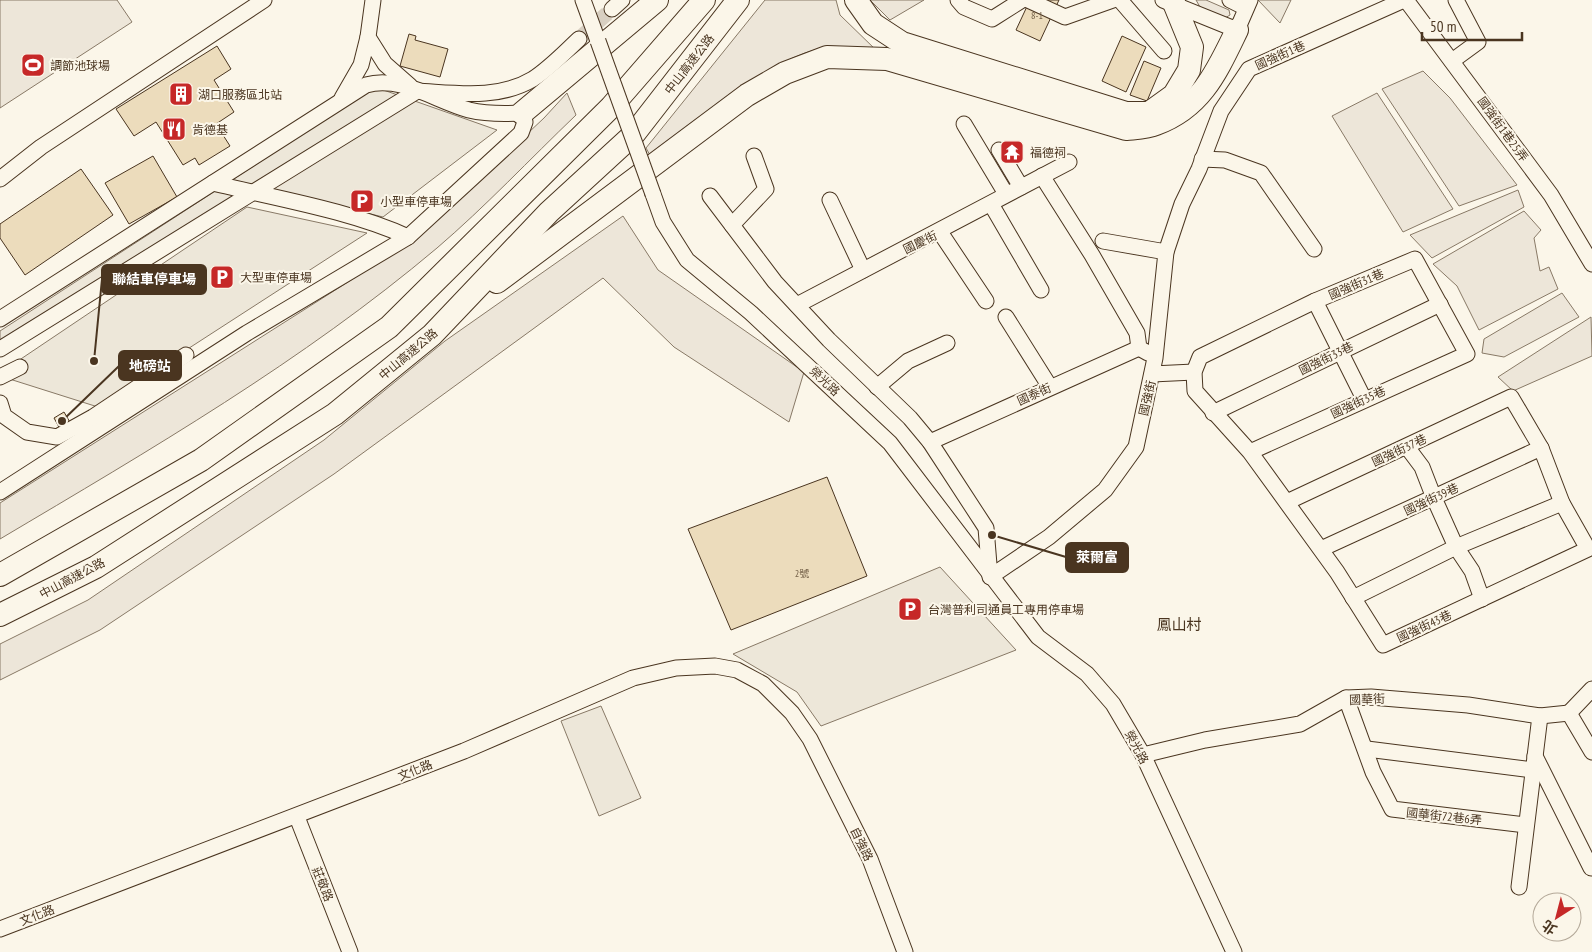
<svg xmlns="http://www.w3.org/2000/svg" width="1592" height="952" viewBox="0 0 1592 952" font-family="'PT Sans Narrow','Noto Sans TC',sans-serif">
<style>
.green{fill:#ede6d9;stroke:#887966}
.parking{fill:#ede7d9;stroke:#887966}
.building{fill:#ecdcbc;stroke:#4a3520}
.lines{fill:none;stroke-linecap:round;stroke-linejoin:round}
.minor-tunnel{stroke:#d8cfc1;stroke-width:15;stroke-dasharray:15 8;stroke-linecap:butt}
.minor-casing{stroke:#4a3520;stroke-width:17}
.highway-casing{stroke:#4a3520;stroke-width:24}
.minor{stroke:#fbf6e9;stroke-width:15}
.highway{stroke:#fbf6e9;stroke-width:22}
.minor-bridge-casing{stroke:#4a3520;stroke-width:17;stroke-linecap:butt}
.minor-bridge{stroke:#fbf6e9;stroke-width:15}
.labels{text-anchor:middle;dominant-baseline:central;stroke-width:4;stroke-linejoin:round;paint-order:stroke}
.number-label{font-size:10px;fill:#725f47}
.street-label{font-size:12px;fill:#4a3520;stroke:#fbf6e9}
.poi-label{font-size:12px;fill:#4a3520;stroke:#fbf6e9;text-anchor:start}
.quarter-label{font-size:15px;fill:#4a3520;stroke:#fbf6e9}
.leader{fill:none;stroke:#4a3520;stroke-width:2}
.callout-dot{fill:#4a3520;stroke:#fbf6e9;stroke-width:2}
.callout{fill:#4a3520;stroke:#4a3520;stroke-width:2}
.callout-label{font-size:14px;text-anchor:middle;font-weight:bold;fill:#fff}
</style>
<rect width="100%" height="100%" fill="#fbf6e9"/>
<g class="green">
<polygon points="0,0 117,0 132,22 0,108"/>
<path d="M 765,0 L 836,0 L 840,15 L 877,51 C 861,50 842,45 827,47 C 769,57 698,121 651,157 L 646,148 Z"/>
<polygon points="870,0 924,0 890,20"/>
<polygon points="1196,0 1206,0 1229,10 1230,15 1225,18 1200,7"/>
<polygon points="1423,71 1450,98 1517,185 1459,206 1382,89"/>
<path d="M 567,93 L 576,115 C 530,159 485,207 437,248 C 303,361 150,450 0,539 L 0,503 L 414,240 L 544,118 Z"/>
<polygon points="1377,93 1453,209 1403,232 1332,116"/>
<polygon points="1518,190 1524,207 1432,258 1410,235"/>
<polygon points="1524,211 1541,230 1534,238 1540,271 1549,267 1558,289 1479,330 1457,286 1433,264"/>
<polygon points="623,216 658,270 804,372 789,422 674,347 603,278 334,474 100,630 0,680 0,644 88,600 324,440 445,341"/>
<polygon points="1562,293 1579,317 1504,357 1482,353 1484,339"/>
<polygon points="1591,317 1592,356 1513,391 1498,377"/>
</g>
<g class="parking">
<polygon points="1258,0 1291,0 1280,23"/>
<polygon points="375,87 497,130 383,217 256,186 0,343 0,331"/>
<polygon points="247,207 367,233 98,407 0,376 0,373"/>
<polygon points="940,567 1016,650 821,726 797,692 733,654"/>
<polygon points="601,706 641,798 599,816 561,721"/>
</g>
<g class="building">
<polygon points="1030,0 1059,0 1040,41 1016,30"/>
<polygon points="409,34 416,36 415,40 448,49 440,77 400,66"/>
<polygon points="1122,36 1146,47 1126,92 1102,81"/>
<polygon points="217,46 231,69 214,80 234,112 216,124 230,146 199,165 195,158 183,165 156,122 134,136 116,109"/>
<polygon points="1144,61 1161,68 1147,101 1130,95"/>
<polygon points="1008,145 1019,149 1016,158 1005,154"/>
<polygon points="153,156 177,197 129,224 105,183"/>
<polygon points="81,169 113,215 25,275 0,238 0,224"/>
<polygon points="64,412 71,424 60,429 54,418"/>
<polygon points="827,477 867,576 731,630 688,529"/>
</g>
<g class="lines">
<polyline class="minor-tunnel" points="579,39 612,9"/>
<g class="minor-casing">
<g id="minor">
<polyline points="373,0 368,37 385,64 410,86"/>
<polyline points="583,0 598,41"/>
<polyline points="958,0 964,7 992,19 1022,0"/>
<polyline points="1028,0 1065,17 1113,0"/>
<polyline points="1120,0 1164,51"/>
<polyline points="1163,0 1237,30 1250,0"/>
<polyline points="1230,0 1246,8"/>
<polyline points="1406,0 1551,195 1592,264"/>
<polyline points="612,9 622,0"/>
<polyline points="1452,61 1478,42 1456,0"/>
<polyline points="342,98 361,65 368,37"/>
<polyline points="964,124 1006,194"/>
<polyline points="999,150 1021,187"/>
<polyline points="1202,159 1225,160 1261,173 1314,249"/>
<polyline points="1042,176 1092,255 1137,333 1139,348 1148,353"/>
<polyline points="0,179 41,147 264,0"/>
<path d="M 213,183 C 274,198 352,211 408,237"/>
<polyline points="653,194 663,222 687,260 751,313 890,443 1038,637 1087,674 1113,704 1143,755 1234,952"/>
<polyline points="710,196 775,282 829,340 910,418 930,442 986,528 990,577 1049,537 1105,490 1136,447 1155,358 1166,252 1182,204 1199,169 1221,111 1249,69 1404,0"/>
<polyline points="830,200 863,270"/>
<polyline points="991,204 1041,290"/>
<polyline points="732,225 766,189 754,156"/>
<polyline points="940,232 986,301"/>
<polyline points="1103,241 1166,252"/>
<polyline points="1315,301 1364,399"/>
<polyline points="797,305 1069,162"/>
<polyline points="1006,317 1050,387"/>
<path d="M 0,319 L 366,85 C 401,75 436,101 469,110 C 486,114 505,114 522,113 L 525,122 L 521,133 L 408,237 L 247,333 L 0,492"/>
<path d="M 0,349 L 417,91 C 456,93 498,100 533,79 C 550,68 564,53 579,39"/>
<polyline points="1152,374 1194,372"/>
<polyline points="0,377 20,367"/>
<polyline points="877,387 908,361 947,343"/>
<polyline points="0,403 4,416 27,432 57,437 93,417 186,355"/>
<polyline points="1213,413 1440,304"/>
<polyline points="930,442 1139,348"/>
<polyline points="1407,447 1422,467 1434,498 1456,547 1472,571 1482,599"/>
<polyline points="1250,452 1467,354 1415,259 1315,301 1200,357 1194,372 1195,391 1250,452 1337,572 1383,645 1588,549 1562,503 1541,448 1511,397 1287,502"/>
<polyline points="1321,549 1541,448"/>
<polyline points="1353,598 1456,547 1562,503"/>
<polyline points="1346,698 1373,772 1392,809 1526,825"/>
<polyline points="1569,713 1592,752"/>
<polyline points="1569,713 1592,689"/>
<polyline points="1367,749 1533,770"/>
<polyline points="1143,755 1205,740 1300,724 1346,698 1371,697 1468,705 1540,716 1569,713"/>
<polyline points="1535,756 1591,868"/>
<polyline points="297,817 350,952"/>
<polyline points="1519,887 1540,716"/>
<polyline points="0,929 464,751 633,678 676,668 715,666 737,670 763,684 792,713 810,739 870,859 905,952"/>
</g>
</g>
<g class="highway-casing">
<g id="highway">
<polyline points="856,0 873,24 902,43 1126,113 1149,113 1174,95 1189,70 1192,47 1174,3"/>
<polyline points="522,113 657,0"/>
<path d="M 497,282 L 747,95 L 785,73 L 827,57 L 887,59 L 1126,129 C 1135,128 1147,128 1156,124 C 1202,107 1217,71 1237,30"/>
<polyline points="0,575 201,460 389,327 611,107 704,0"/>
<polyline points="0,615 96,567 335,414 432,335 549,212 634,134 738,0"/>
</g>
</g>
<use href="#minor" class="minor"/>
<use href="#highway" class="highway"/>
<g class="minor-bridge-casing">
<polyline id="minor-bridge" points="598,41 653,194"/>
</g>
<use href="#minor-bridge" class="minor-bridge"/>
</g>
<defs>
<g id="stadium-square" transform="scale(1.25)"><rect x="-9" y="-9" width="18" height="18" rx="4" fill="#c62828" stroke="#fbf6e9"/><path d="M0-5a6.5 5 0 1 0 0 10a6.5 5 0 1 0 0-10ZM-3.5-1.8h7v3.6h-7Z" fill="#fff"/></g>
<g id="building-square" transform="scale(1.25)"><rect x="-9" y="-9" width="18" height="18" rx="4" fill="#c62828" stroke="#fbf6e9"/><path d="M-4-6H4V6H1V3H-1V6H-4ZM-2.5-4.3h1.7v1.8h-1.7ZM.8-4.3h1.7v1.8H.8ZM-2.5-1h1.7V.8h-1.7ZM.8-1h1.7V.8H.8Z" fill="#fff"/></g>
<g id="restaurant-square" transform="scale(1.25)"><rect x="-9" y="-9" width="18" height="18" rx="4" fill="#c62828" stroke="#fbf6e9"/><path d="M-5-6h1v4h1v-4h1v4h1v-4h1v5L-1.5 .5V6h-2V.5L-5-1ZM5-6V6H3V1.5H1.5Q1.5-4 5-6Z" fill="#fff"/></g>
<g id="temple-square" transform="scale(1.25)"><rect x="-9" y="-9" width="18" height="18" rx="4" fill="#c62828" stroke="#fbf6e9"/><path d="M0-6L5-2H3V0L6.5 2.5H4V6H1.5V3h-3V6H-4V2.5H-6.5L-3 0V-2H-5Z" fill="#fff"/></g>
<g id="parking-square" transform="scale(1.25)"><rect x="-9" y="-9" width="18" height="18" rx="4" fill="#c62828" stroke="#fbf6e9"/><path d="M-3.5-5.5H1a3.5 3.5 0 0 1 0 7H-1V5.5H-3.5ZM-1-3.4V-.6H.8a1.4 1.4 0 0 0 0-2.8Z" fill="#fff"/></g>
</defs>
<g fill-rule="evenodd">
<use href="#stadium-square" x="33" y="65"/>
<use href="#building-square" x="181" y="94"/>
<use href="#restaurant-square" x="174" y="129"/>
<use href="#temple-square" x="1012" y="152"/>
<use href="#parking-square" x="362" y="201"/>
<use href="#parking-square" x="222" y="277"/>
<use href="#parking-square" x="910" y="609"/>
</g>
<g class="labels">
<g class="number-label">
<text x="1037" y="15">8-1</text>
<text x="802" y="573">2號</text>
</g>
<g class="street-label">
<text transform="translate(1280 55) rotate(-24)">國強街1巷</text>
<text transform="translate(689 64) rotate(-52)">中山高速公路</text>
<text transform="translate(1503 129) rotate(54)">國強街1巷25弄</text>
<text transform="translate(920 242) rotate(-26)">國慶街</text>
<text transform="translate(1356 284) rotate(-23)">國強街31巷</text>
<text transform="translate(408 354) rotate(-40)">中山高速公路</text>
<text transform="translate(1326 358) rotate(-26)">國強街33巷</text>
<text transform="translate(825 381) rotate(43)">榮光路</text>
<text transform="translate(1034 394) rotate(-24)">國泰街</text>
<text transform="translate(1147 398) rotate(-77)">國強街</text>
<text transform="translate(1358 402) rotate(-25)">國強街35巷</text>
<text transform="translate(1399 450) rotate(-25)">國強街37巷</text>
<text transform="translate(1431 499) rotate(-25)">國強街39巷</text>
<text transform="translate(72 578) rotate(-28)">中山高速公路</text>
<text transform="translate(1424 626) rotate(-25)">國強街43巷</text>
<text transform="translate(1367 699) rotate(-2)">國華街</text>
<text transform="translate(1137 747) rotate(62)">榮光路</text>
<text transform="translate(415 770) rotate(-22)">文化路</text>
<text transform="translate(1444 816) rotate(6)">國華街72巷6弄</text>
<text transform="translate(862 844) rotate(64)">自強路</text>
<text transform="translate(323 884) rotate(68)">莊敬路</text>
<text transform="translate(37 915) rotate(-21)">文化路</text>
</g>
<g class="poi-label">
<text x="50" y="65">調節池球場</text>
<text x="198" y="94">湖口服務區北站</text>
<text x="192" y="129">肯德基</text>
<text x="1030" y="152">福德祠</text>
<text x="380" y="201">小型車停車場</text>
<text x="240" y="277">大型車停車場</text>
<text x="928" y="609">台灣普利司通員工專用停車場</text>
</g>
<g class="quarter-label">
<text x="1179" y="624">鳳山村</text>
</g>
</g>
<path class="leader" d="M94 361L102 279M62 421L119 366M992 535L1066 557"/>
<g class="callout-dot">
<circle cx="94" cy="361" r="5"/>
<circle cx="62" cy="421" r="5"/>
<circle cx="992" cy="535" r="5"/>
</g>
<g class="callout">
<rect x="102" y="265" width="104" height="29" rx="5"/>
<rect x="119" y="351" width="62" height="29" rx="5"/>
<rect x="1066" y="543" width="62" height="29" rx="5"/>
</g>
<g class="callout-label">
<text x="154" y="284">聯結車停車場</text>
<text x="150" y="371">地磅站</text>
<text x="1097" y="562">萊爾富</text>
</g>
<g transform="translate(1557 917) rotate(216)"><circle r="24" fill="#fbf6e9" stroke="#b4a999"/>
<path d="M0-4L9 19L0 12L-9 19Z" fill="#c62828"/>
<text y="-8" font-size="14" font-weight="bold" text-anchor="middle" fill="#4a3520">北</text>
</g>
<path d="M1422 32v8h100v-8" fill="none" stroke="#4a3520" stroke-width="2.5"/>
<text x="1430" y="32" font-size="15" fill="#4a3520" stroke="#fbf6e9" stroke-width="4" paint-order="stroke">50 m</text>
</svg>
